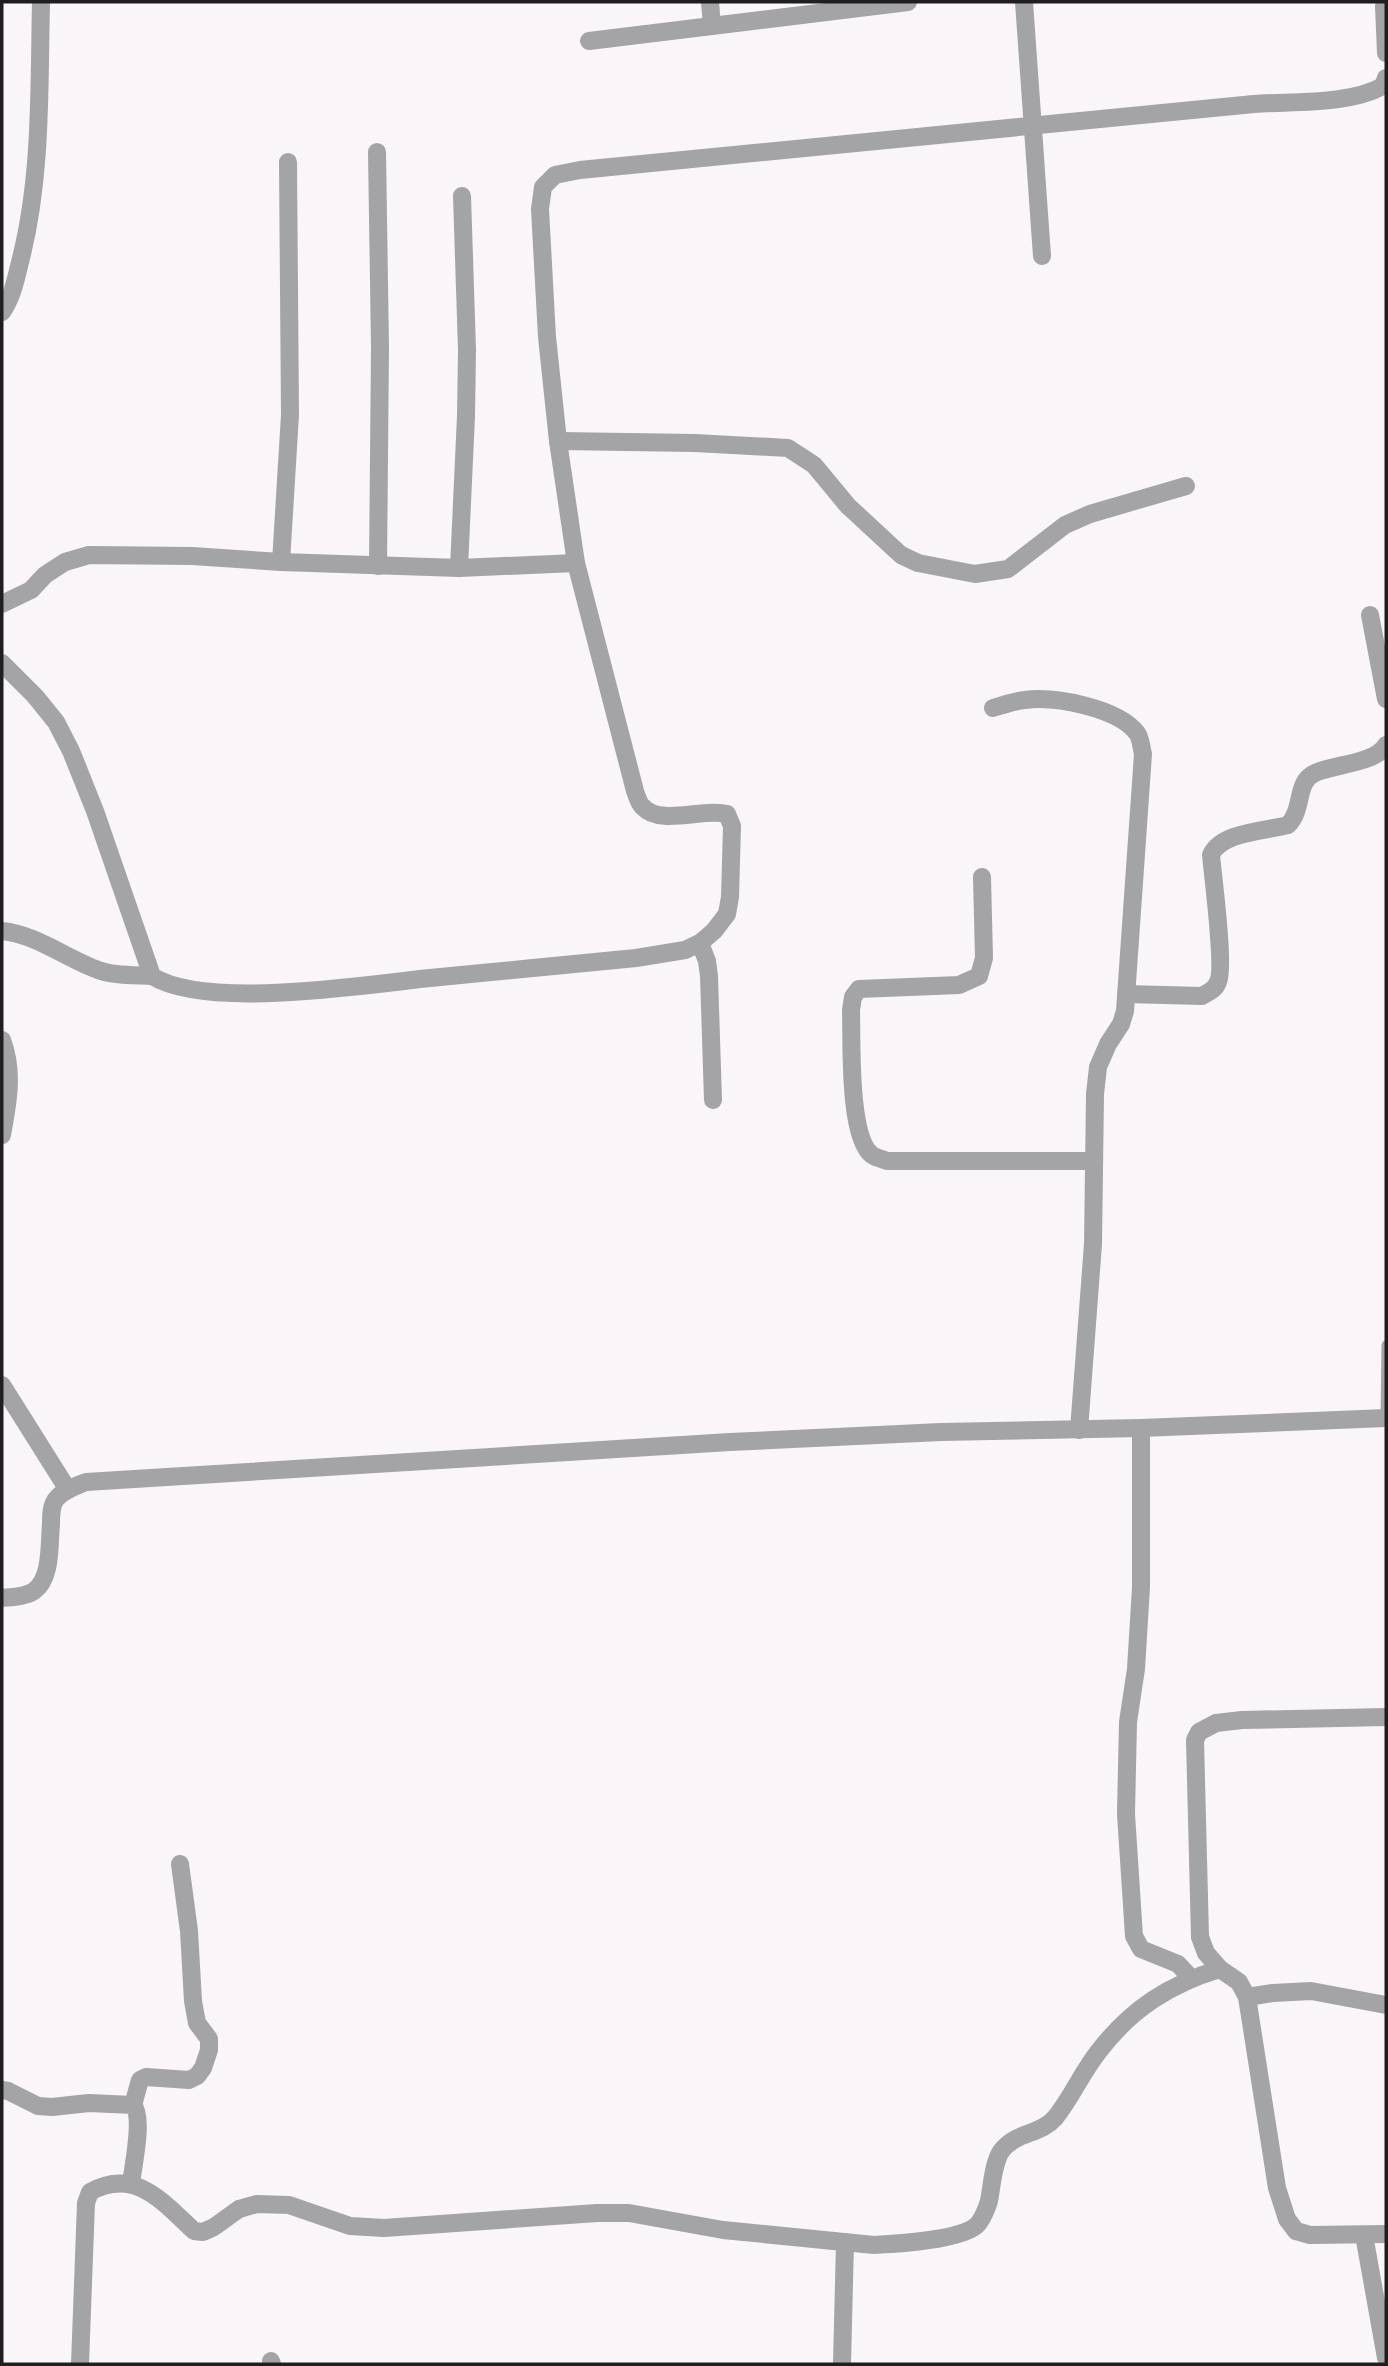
<svg xmlns="http://www.w3.org/2000/svg" width="1388" height="2366" viewBox="0 0 1388 2366" font-family="'Noto Sans',sans-serif">
<style>
.lines{fill:none;stroke-linecap:round;stroke-linejoin:round}
.lane{stroke:#a4a3a5;stroke-width:9}
.street{stroke:#a4a3a5;stroke-width:18}
</style>
<rect width="100%" height="100%" fill="#faf5f8"/>
<g class="lines">
<polyline class="lane" points="1385,1419 1386,1345"/>
<g class="street">
<polyline points="710,2 712,26"/>
<polyline points="1024,2 1042,256"/>
<polyline points="1386,2 1384,6 1386,53"/>
<polyline points="589,41 908,2"/>
<polyline points="377,152 380,347 378,566"/>
<path d="M 2,312 C 12,298 16,279 20,262 C 42,178 39,88 41,2"/>
<polyline points="558,441 695,443 788,448 814,465 848,506 901,555 918,563 975,574 1008,569 1065,525 1090,514 1186,486"/>
<polyline points="281,562 290,415 288,162"/>
<polyline points="459,568 466,416 467,350 462,196"/>
<polyline points="2,604 31,590 45,575 65,562 89,555 192,556 281,562 459,568 576,563"/>
<polyline points="1370,615 1386,699"/>
<path d="M 2,663 L 35,696 L 56,722 L 71,751 L 95,811 L 152,976 C 206,1010 364,985 430,978 C 499,971 567,965 636,958 L 685,950 L 700,943 L 714,931 L 727,914 L 730,897 L 732,826 L 727,814 C 704,808 660,826 643,807 C 639,804 637,796 635,791 L 576,563 L 558,441 L 547,337 L 540,209 L 543,187 L 555,175 L 580,170 L 1254,104 C 1293,101 1349,105 1383,86 L 1386,78"/>
<path d="M 993,708 C 1003,705 1014,701 1025,700 C 1055,696 1118,708 1137,733 C 1141,738 1141,747 1143,754 L 1125,1011 L 1121,1024 L 1108,1044 L 1098,1067 L 1095,1094 L 1093,1244 L 1079,1430"/>
<path d="M 982,877 L 984,958 L 979,976 L 959,985 L 859,989 L 853,997 L 851,1010 C 852,1040 848,1137 872,1155 C 876,1158 883,1159 887,1161 L 1094,1161"/>
<path d="M 2,931 C 34,934 63,956 93,968 C 111,976 132,975 152,976"/>
<polyline points="700,943 707,961 709,976 713,1100"/>
<path d="M 1126,994 L 1202,996 C 1209,992 1215,990 1218,982 C 1225,968 1213,877 1211,855 C 1221,832 1265,831 1288,825 C 1304,809 1295,782 1315,773 C 1334,764 1375,764 1386,745"/>
<path d="M 2,1040 C 14,1072 8,1102 2,1135"/>
<polyline points="2,1385 68,1490"/>
<polyline points="1141,1428 1141,1587 1136,1669 1128,1722 1126,1814 1134,1936 1141,1949 1178,1964 1191,1978"/>
<path d="M 2,1598 C 12,1597 25,1597 34,1591 C 52,1578 49,1544 51,1524 C 51,1516 51,1504 57,1498 C 64,1490 76,1486 86,1482 L 730,1442 L 941,1432 L 1141,1428 L 1386,1418"/>
<polyline points="1386,1717 1242,1720 1216,1723 1199,1732 1195,1740 1200,1937 1206,1953 1220,1969 1239,1982 1247,1997 1277,2188 1287,2219 1296,2231 1310,2235 1386,2234"/>
<polyline points="1247,1997 1273,1993 1311,1991 1386,2005"/>
<path d="M 2,2090 L 8,2091 L 38,2106 L 52,2107 L 89,2103 L 133,2105 C 144,2117 133,2166 131,2184"/>
<polyline points="133,2105 140,2080 146,2077 189,2080 197,2076 203,2068 209,2050 209,2039 197,2023 193,2001 189,1931 180,1864"/>
<polyline points="1364,2235 1386,2358"/>
<polyline points="271,2361 272,2364"/>
<path d="M 80,2364 L 86,2203 L 90,2192 C 135,2167 163,2202 194,2231 L 203,2232 L 214,2227 L 239,2209 L 257,2204 L 289,2205 L 350,2226 L 384,2228 L 597,2213 L 629,2213 L 723,2230 L 874,2245 C 896,2244 961,2240 977,2225 C 982,2220 987,2208 989,2201 C 992,2186 993,2162 1002,2150 C 1018,2131 1040,2135 1055,2118 C 1072,2097 1082,2072 1099,2051 C 1131,2009 1170,1984 1220,1969"/>
<polyline points="842,2364 845,2242"/>
</g>
</g>
<rect width="1388" height="2366" fill="none" stroke="#201f20" stroke-width="7"/>
</svg>
